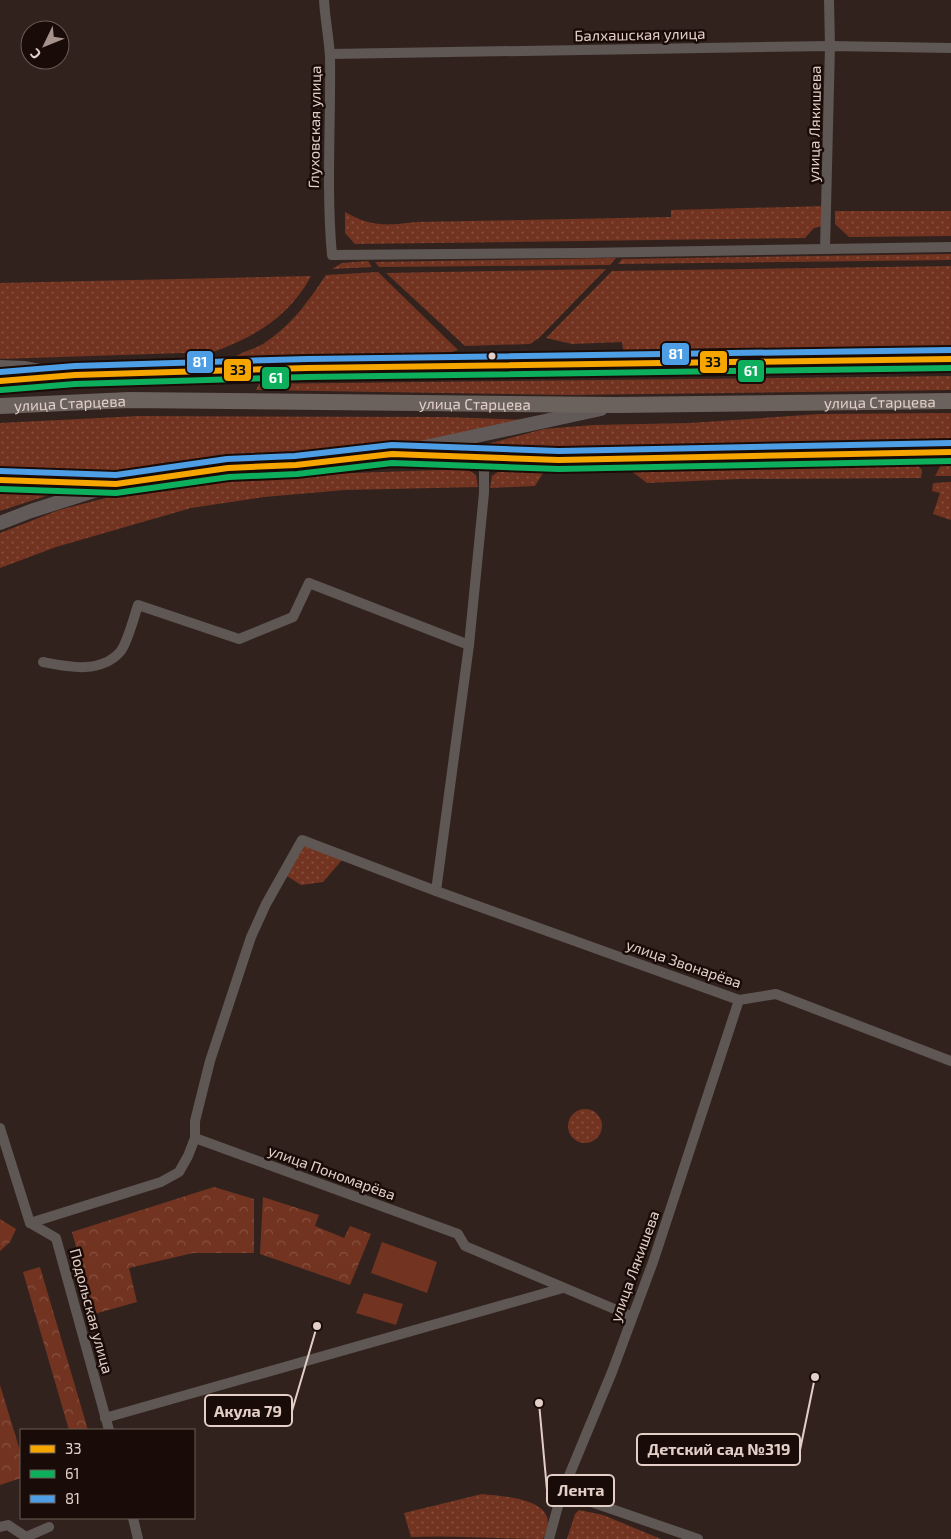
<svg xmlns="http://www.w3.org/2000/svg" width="951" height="1539" viewBox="0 0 951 1539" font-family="'Exo 2',sans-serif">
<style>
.grass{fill:url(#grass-dots)}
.forest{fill:url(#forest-crowns)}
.pitch{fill:#723420}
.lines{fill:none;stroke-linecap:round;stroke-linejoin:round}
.minor{stroke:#5e5754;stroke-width:10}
.secondary{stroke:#625a58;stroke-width:14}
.primary{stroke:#6b625e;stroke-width:16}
.bus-1-casing{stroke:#190c08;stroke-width:10}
.bus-2-casing{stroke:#190c08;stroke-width:10}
.bus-3-casing{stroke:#190c08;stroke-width:10}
.bus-1{stroke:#f7a600;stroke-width:6}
.bus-2{stroke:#0daf5c;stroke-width:6}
.bus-3{stroke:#4d9ee5;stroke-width:6}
.bus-dot{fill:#e3cfc8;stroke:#190c08;stroke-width:2}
.labels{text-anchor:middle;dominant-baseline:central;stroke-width:5;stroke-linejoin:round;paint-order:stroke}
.street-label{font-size:15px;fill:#e3cfc8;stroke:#190c08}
.leader{fill:none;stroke:#e3cfc8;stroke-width:2}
.callout-dot{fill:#e3cfc8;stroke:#190c08;stroke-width:2}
.callout{fill:#190c08;stroke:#e3cfc8;stroke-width:2}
.callout-label{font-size:16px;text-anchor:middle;font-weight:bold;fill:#e3cfc8}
.line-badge{stroke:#190c08;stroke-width:2}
.badge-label{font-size:14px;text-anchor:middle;font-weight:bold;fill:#fff}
.pale-badge-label{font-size:14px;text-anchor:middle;font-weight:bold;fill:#111}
</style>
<defs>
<pattern id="grass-dots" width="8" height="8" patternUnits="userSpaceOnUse" patternTransform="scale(1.25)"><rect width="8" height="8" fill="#723420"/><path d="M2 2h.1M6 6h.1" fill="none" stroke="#86503f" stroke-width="1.8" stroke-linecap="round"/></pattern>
<pattern id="forest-crowns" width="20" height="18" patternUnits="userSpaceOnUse" patternTransform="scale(1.25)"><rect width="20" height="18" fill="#723420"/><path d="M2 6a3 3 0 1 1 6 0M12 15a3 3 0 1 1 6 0" fill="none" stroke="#86503f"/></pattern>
</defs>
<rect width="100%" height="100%" fill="#32221d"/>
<g class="grass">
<path d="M 825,206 L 823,226 L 814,228 L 805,238 L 355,244 L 345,233 L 345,212 C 373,228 387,225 417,222 L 671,217 L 671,210 Z"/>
<polygon points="835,211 951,211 951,236 849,237 835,224"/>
<polygon points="951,254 951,260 618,264 622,259"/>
<polygon points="616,258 610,265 379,267 375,262"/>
<polygon points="368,261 372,267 332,269 342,263"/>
<polygon points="951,266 951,351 624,356 622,342 572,344 546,338 612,271"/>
<polygon points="606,269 539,338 530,344 465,346 386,273"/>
<path d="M 378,272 L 458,350 L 441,355 L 362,359 L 232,359 C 240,352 253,350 263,344 C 293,324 306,304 326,275 Z"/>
<path d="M 311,276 C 290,316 255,337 213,352 L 0,359 L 0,283 Z"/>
<polygon points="951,376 951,390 570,395 256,390 259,384"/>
<polygon points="951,413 951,445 712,446 454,453 544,429 593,425 690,423 820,414"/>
<polygon points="139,416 443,417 529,420 374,453 200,459 162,463 103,474 0,473 0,423"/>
<polygon points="951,461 951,476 935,476 942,463"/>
<polygon points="915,462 922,470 921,478 740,479 647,483 630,470 645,467 721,463"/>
<polygon points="467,469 476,475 478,487 345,490 264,497 191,508 56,547 0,568 0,533 59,510 145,488 183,483 240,477"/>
<polygon points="509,469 543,473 535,486 490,488 492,476 501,470"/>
<polygon points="951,482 951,520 933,514 940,493 932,491 933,483"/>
<polygon points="0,486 67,489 0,511"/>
<polygon points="304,846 342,860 323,882 301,885 287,876"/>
<circle cx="585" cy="1126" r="17"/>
<path d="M 482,1494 C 508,1497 565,1499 543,1539 C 499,1539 456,1535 411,1537 L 404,1513 Z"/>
<polygon points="579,1510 603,1515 661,1539 567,1539 575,1514"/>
</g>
<g class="forest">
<polygon points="214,1187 254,1199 254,1253 193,1253 129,1268 137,1302 94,1314 72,1232"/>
<polygon points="263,1197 319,1215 315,1226 344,1238 350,1226 371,1234 350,1285 260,1254"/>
<polygon points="0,1219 16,1229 10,1242 0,1251"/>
<polygon points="40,1267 88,1430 69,1430 23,1272"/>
<polygon points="0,1385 21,1454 21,1478 0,1485"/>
</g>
<g class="pitch">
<polygon points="382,1242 437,1262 427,1293 371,1273"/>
<polygon points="364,1293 403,1304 396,1325 356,1313"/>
</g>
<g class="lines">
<g class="minor">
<path d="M 324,0 C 325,19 329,38 330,57 C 331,123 326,189 332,255 L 584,253 L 951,247"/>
<polyline points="330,54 830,46 951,48"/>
<polyline points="825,249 830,46 829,0"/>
<polyline points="405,455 559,460 951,452"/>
<path d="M 43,662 C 69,667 100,674 120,652 C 127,644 134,617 138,605 L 239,639 L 293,617 L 309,583 L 469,645"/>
<polyline points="436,891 469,645 484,493 484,459"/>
<polyline points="0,1128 30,1223 56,1238 109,1430"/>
<polyline points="195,1138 458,1234 465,1246 631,1316"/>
<polyline points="30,1223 161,1182 179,1172 188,1156 195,1138 195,1121 210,1061 251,937 266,904 302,840 436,891 739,1000 776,994 951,1061"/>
<polyline points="105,1418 563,1288"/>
<polyline points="561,1495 574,1496 698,1539"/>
<polyline points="133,1518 138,1539"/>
<polyline points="0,1527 8,1525 26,1537 49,1527"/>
<polyline points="549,1539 561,1495 612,1372 653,1262 739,1000"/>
</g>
<g class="secondary">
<polyline points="0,367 25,368 51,373"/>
<polyline points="0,480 104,484"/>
<polyline points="0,523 31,511 116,484 228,468 296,465 392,454 601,409"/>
</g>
<g class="primary">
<polyline points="0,381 75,375 307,368 951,359"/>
<path id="s1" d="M 0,406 L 129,400 L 616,405 L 951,401"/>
</g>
<g class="bus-1-casing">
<g id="bus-1">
<polyline points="0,381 75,375 307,368 951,359"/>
<polyline points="0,480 116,484 228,468 296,465 392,454 559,460 951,452"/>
</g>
</g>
<g class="bus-2-casing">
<g id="bus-2">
<polyline points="1,390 75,384 307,377 951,368"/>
<polyline points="0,489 116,493 229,477 297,474 392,463 559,469 951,461"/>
</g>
</g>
<g class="bus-3-casing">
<g id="bus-3">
<polyline points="0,372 75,366 307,359 951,350"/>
<polyline points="0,471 116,475 227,459 295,456 392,445 559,451 951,443"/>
</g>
</g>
<use href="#bus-1" class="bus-1"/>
<use href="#bus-2" class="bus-2"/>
<use href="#bus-3" class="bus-3"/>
</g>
<circle class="bus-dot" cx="492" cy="356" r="4.5"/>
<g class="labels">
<g class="street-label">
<text transform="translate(640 34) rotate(-1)">Балхашская улица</text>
<text transform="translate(814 124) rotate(-89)">улица Лякишева</text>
<text transform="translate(314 127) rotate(-89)">Глуховская улица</text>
<text stroke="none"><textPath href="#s1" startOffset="880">улица Старцева</textPath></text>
<text stroke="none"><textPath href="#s1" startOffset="70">улица Старцева</textPath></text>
<text stroke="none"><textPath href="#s1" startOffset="475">улица Старцева</textPath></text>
<text transform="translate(684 963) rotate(19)">улица Звонарёва</text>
<text transform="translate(332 1172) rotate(20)">улица Пономарёва</text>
<text transform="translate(634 1266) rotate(-70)">улица Лякишева</text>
<text transform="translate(92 1311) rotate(75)">Подольская улица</text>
</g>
</g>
<path class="leader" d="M317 1326L292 1411M815 1377L800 1450M539 1403L547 1490"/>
<g class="callout-dot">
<circle cx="317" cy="1326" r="5"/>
<circle cx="815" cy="1377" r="5"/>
<circle cx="539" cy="1403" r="5"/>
</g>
<g class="callout">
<rect x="205" y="1395" width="87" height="31" rx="5"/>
<rect x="637" y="1434" width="163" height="31" rx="5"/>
<rect x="547" y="1475" width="67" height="31" rx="5"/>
</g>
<g class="callout-label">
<text x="248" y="1417">Акула 79</text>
<text x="719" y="1455">Детский сад №319</text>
<text x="581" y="1496">Лента</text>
</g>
<g class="line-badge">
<rect x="661" y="342" width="29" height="24" rx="5" fill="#4d9ee5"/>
<rect x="186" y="350" width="28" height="24" rx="5" fill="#4d9ee5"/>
<rect x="699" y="350" width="29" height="24" rx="5" fill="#f7a600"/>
<rect x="223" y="358" width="29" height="24" rx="5" fill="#f7a600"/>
<rect x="737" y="359" width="28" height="24" rx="5" fill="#0daf5c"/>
<rect x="261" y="366" width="29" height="24" rx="5" fill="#0daf5c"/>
</g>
<g class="badge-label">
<text x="676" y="359">81</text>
<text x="200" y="367">81</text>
<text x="751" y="376">61</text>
<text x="276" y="383">61</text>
</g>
<g class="pale-badge-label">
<text x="713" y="367">33</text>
<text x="238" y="375">33</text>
</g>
<rect x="20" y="1429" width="175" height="90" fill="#190c08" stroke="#6a5a55"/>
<rect x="30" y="1445" width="25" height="8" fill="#f7a600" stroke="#6a5a55"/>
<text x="65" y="1454" font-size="15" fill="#e3cfc8">33</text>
<rect x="30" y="1470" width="25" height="8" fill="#0daf5c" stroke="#6a5a55"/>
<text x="65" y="1479" font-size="15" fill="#e3cfc8">61</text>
<rect x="30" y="1495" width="25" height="8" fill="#4d9ee5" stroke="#6a5a55"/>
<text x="65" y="1504" font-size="15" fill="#e3cfc8">81</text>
<g transform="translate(45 45) rotate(227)"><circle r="24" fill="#190c08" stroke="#6a5a55"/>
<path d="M0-4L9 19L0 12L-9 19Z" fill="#a5928c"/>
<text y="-8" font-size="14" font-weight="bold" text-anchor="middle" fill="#e3cfc8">С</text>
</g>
</svg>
